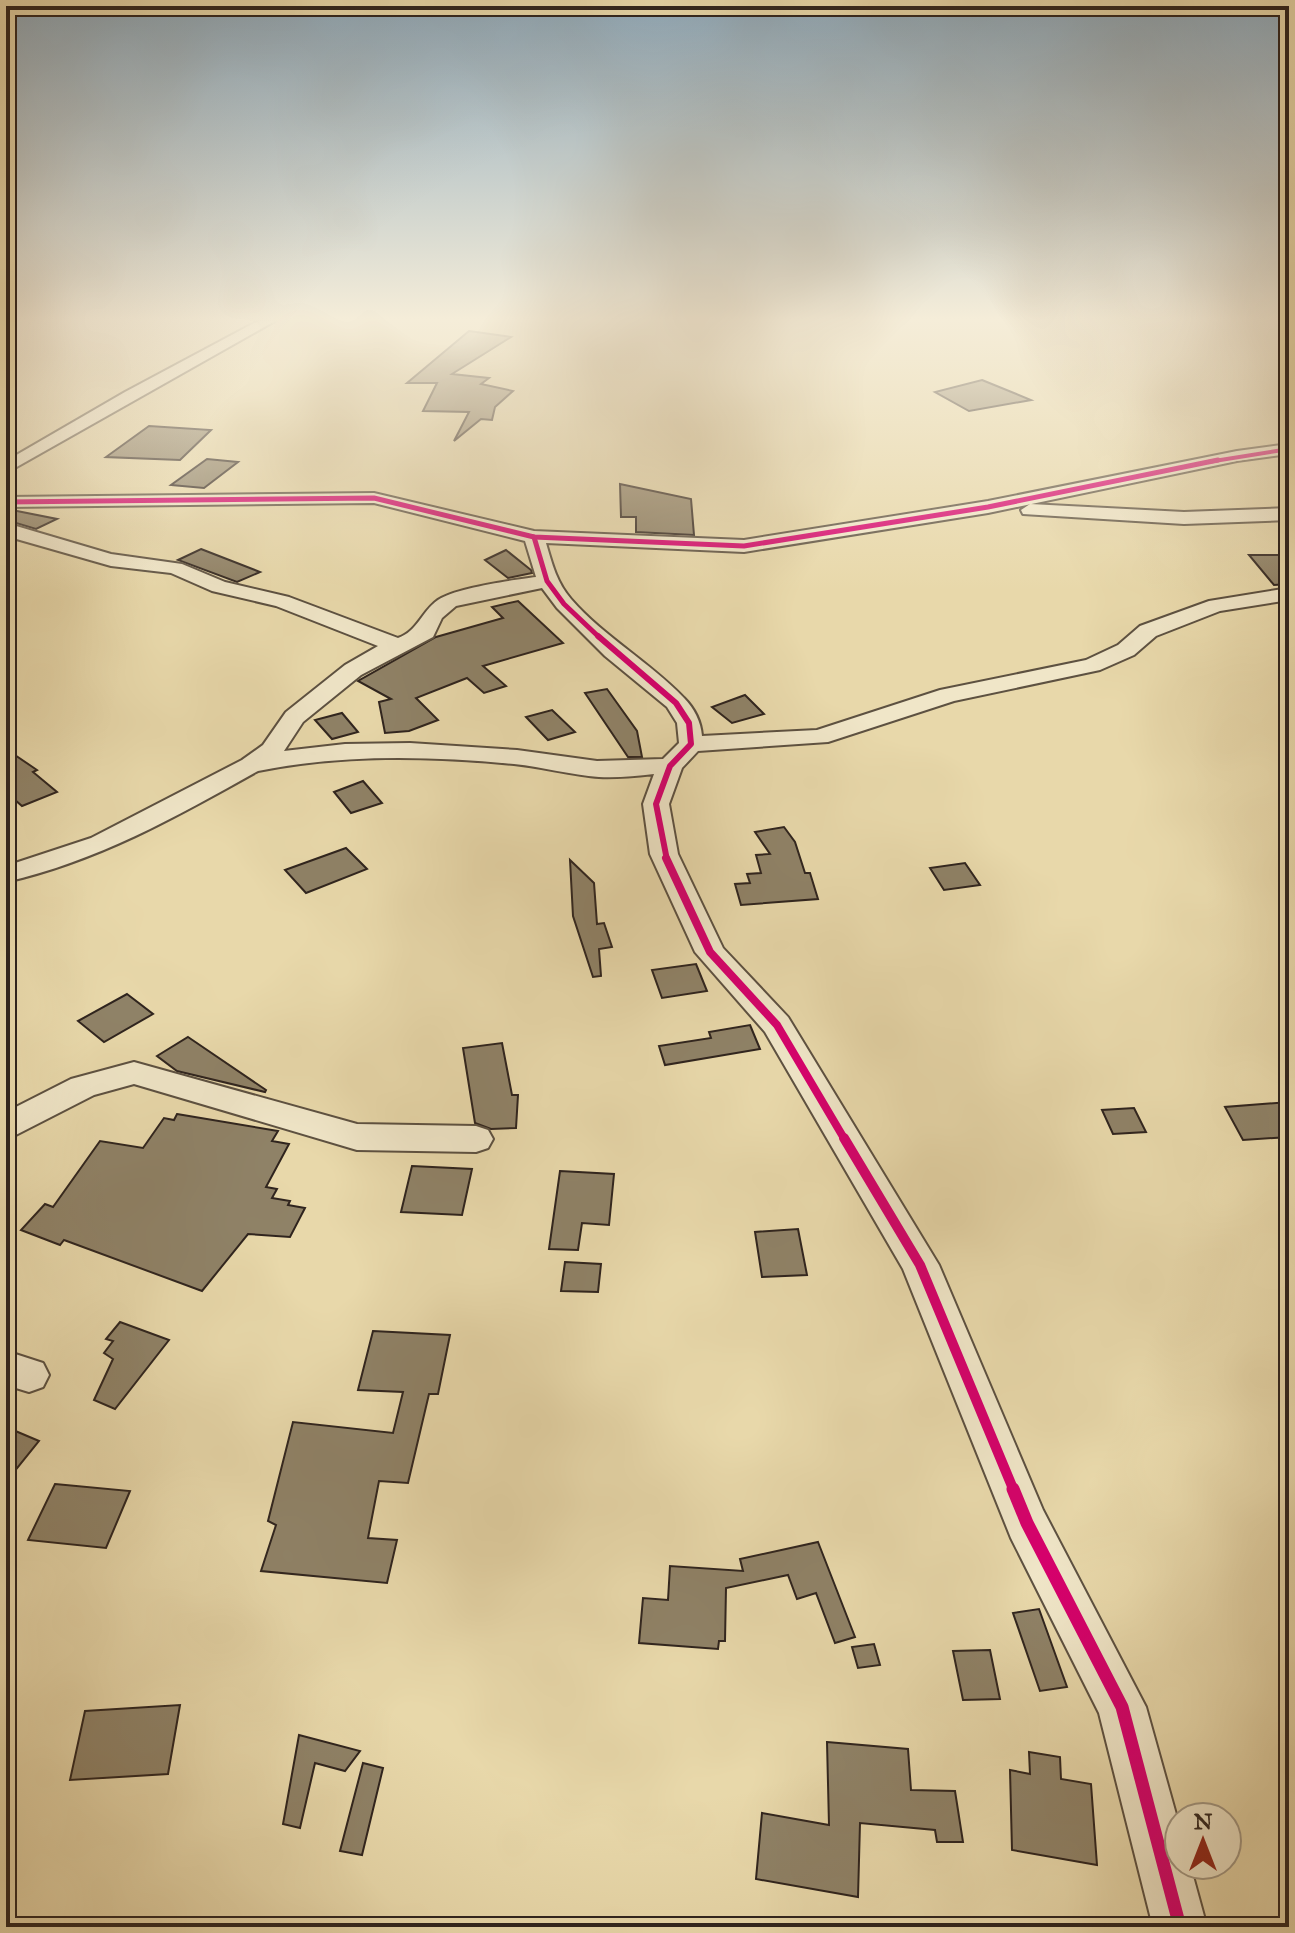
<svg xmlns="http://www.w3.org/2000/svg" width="1295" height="1933" viewBox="0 0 1295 1933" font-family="'IM FELL Great Primer',serif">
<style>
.building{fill:#8f8267;stroke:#2f241e;stroke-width:2}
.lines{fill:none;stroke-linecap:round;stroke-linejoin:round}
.minor-casing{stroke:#5d5141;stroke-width:4}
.minor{fill:#f0e6c8;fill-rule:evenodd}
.cycleway-far5-casing{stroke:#f0e6c8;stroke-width:7}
.cycleway-far4-casing{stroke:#f0e6c8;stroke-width:8}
.cycleway-far3-casing{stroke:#f0e6c8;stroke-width:10}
.cycleway-far2-casing{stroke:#f0e6c8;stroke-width:13}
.cycleway-far1-casing{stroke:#f0e6c8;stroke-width:15}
.cycleway-casing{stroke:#f0e6c8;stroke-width:18}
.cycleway-far5{stroke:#d6006c;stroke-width:4}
.cycleway-far4{stroke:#d6006c;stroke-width:5}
.cycleway-far3{stroke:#d6006c;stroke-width:6}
.cycleway-far2{stroke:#d6006c;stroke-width:8}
.cycleway-far1{stroke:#d6006c;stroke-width:10}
.cycleway{stroke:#d6006c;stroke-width:13}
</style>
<rect width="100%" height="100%" fill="#e8d8aa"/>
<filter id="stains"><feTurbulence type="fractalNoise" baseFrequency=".0025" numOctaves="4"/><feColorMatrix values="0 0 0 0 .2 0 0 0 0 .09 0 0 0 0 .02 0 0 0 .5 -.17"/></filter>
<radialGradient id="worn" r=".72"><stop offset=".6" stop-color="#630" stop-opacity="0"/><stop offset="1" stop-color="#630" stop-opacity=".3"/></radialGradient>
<g class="building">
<polygon points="469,331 511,337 452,374 489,378 481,384 513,391 495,407 492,420 481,419 454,441 469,412 423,411 437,383 407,383"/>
<polygon points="982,380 1031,400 969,411 935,392"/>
<polygon points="149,426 211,430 180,460 106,457"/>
<polygon points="207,459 238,462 204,488 171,485"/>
<polygon points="620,484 691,499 694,535 636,532 636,517 621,517"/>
<polygon points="6,510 12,510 57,519 36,529 6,520"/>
<polygon points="201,549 260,572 237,582 178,560"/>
<polygon points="506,550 531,570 532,573 508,578 485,560"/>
<polygon points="1249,555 1289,555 1289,584 1274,585"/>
<polygon points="518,601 563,643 483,666 506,686 484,693 467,678 416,698 438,720 409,731 385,733 379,702 391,699 358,681 436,637 503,618 492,607"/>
<polygon points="607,689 637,731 642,757 628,757 585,693"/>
<polygon points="745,695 764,714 732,723 712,707"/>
<polygon points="552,710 575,732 548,740 526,717"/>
<polygon points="342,713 358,732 332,739 315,720"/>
<polygon points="6,749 37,770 33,772 57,792 22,806 6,792"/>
<polygon points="363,781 382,803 351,813 334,792"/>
<polygon points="784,827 795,842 805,873 810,873 818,899 741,905 735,884 750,883 747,874 761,873 756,855 770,854 755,832"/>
<polygon points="346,848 367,869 306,893 285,870"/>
<polygon points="570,860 594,883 597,924 604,923 612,947 599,949 601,976 593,977 573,916"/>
<polygon points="965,863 980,885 944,890 930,868"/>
<polygon points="696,964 707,991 662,998 652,970"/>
<polygon points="127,994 153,1014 104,1042 78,1021"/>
<polygon points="750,1025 760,1049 665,1065 659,1046 711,1038 709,1032"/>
<polygon points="188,1037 266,1090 265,1092 177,1071 157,1056"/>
<polygon points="502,1043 512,1095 518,1095 516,1128 491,1129 475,1123 463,1048"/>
<polygon points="1289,1102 1289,1137 1243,1140 1225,1107"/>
<polygon points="1134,1108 1146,1132 1113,1134 1102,1110"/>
<polygon points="177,1114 278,1131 272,1141 289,1144 266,1187 277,1189 272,1198 290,1201 288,1205 305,1208 290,1237 248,1234 202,1291 64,1240 60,1245 21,1230 45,1204 53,1207 100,1141 143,1148 164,1118 174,1120"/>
<polygon points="412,1166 472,1169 462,1215 401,1212"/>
<polygon points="560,1171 614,1174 609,1225 582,1223 578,1250 549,1249"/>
<polygon points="798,1229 807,1275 762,1277 755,1232"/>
<polygon points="565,1262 601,1264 598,1292 561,1291"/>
<polygon points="120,1322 169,1340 115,1409 94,1400 113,1359 104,1353 113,1341 106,1339"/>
<polygon points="373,1331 450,1335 438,1394 429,1394 408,1483 379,1481 368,1538 397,1540 387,1583 261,1571 276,1525 268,1521 293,1422 393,1433 403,1392 358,1390"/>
<polygon points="6,1427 39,1441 6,1482"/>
<polygon points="55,1484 130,1491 106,1548 28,1540"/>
<polygon points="818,1542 855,1637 835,1643 816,1593 797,1599 788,1575 726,1588 725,1641 719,1641 718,1649 639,1643 643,1598 668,1600 670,1566 743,1571 740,1559"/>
<polygon points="1039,1609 1067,1687 1040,1691 1013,1613"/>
<polygon points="874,1644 880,1665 858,1668 852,1647"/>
<polygon points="990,1650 1000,1699 963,1700 953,1651"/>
<polygon points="180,1705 168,1774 70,1780 85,1711"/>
<polygon points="299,1735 360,1751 345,1771 315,1763 300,1828 283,1824"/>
<polygon points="827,1742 908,1749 911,1790 955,1791 963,1842 937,1842 935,1830 860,1823 858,1897 756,1879 762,1813 829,1825"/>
<polygon points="1029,1752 1060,1757 1061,1779 1091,1784 1097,1865 1012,1850 1010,1770 1030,1774"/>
<polygon points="363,1763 383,1768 362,1855 340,1851"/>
</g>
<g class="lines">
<g class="minor-casing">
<g id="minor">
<polygon points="258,321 275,321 6,473 6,461 125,392"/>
<path d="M 1289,444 L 1289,454 L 1237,461 L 988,513 L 744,552 L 546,543 C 552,564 557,583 571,599 C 604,637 650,662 684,698 C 694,708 701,722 702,736 L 817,730 L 940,690 L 1086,660 L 1118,645 L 1140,626 L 1209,601 L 1289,588 L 1289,600 L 1220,611 L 1156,636 L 1134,655 L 1100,670 L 954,701 L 828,742 L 698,751 L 682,768 L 669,804 L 678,854 L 723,948 L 788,1017 L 939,1265 L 1043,1510 L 1146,1707 L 1179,1825 L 1179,1865 L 1190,1865 L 1207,1927 L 1153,1927 L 1099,1713 L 1011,1538 L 903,1269 L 765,1032 L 695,952 L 650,854 L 643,804 L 654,774 C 636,776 618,778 599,777 C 571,775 543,767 514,764 C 429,756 342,754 258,771 C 176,817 98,861 6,882 L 6,866 L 91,838 L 242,760 L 263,745 L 286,712 L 345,665 L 378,646 L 276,606 L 212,591 L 171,573 L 111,566 L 6,536 L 6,523 L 111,554 L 182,564 L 225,582 L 289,597 L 398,638 C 418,631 421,612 438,600 C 455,588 513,580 536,577 L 525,541 L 374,503 L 6,507 L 6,497 L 374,493 L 534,531 L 744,540 L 988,501 L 1237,451 ZM 542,588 L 557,608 L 605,656 L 667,707 L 677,723 L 679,743 L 663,759 L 597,761 L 517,750 L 410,743 L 345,744 L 284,751 L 303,722 L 361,675 L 433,637 L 442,618 L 456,606 Z"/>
<polygon points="1030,504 1184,512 1289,508 1289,520 1184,524 1023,514 1021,510"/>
<polygon points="134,1062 357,1124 476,1126 488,1130 493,1139 488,1148 476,1152 357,1150 134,1084 94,1095 6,1140 6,1112 71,1079"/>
<polygon points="6,1351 43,1363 49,1375 43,1387 29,1392 6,1385"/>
</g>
</g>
<use href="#minor" class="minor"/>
<g class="cycleway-far5-casing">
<polyline id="cycleway-far5" points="1208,462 1289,449"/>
</g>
<g class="cycleway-far4-casing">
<g id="cycleway-far4">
<polyline points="6,502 374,498 534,537 744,546 988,507 1218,460"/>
<polyline points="534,537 547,581 564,604 600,638"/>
</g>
</g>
<g class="cycleway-far3-casing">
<polyline id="cycleway-far3" points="598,636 676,703 689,723 691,744 670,766 656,804 667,860"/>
</g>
<g class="cycleway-far2-casing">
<polyline id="cycleway-far2" points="666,858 710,952 777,1025 845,1140"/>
</g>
<g class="cycleway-far1-casing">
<polyline id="cycleway-far1" points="844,1138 920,1265 1014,1491"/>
</g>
<g class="cycleway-casing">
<polyline id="cycleway" points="1013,1489 1027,1523 1122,1707 1180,1927"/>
</g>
<use href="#cycleway-far5" class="cycleway-far5"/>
<use href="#cycleway-far4" class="cycleway-far4"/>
<use href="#cycleway-far3" class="cycleway-far3"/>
<use href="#cycleway-far2" class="cycleway-far2"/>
<use href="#cycleway-far1" class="cycleway-far1"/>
<use href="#cycleway" class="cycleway"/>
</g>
<linearGradient id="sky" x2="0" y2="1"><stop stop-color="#8faabc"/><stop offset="0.54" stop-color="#f5edd9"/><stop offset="1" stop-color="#f5edd9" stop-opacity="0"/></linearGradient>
<rect width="1295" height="591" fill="url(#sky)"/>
<rect width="1295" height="1933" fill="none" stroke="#e8d8aa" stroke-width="32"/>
<rect x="8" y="8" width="1279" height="1917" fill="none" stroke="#2f241e" stroke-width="4"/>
<rect x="16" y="16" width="1263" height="1901" fill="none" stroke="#2f241e" stroke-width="2"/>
<g transform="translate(1203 1841)"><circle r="38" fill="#f0e6c8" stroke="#a39884" stroke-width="2"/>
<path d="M0-6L14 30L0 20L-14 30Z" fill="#8f2418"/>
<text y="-12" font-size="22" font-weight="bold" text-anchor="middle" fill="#2f241e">N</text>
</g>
<rect width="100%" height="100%" filter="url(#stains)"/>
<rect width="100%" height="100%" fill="url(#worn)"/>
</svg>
